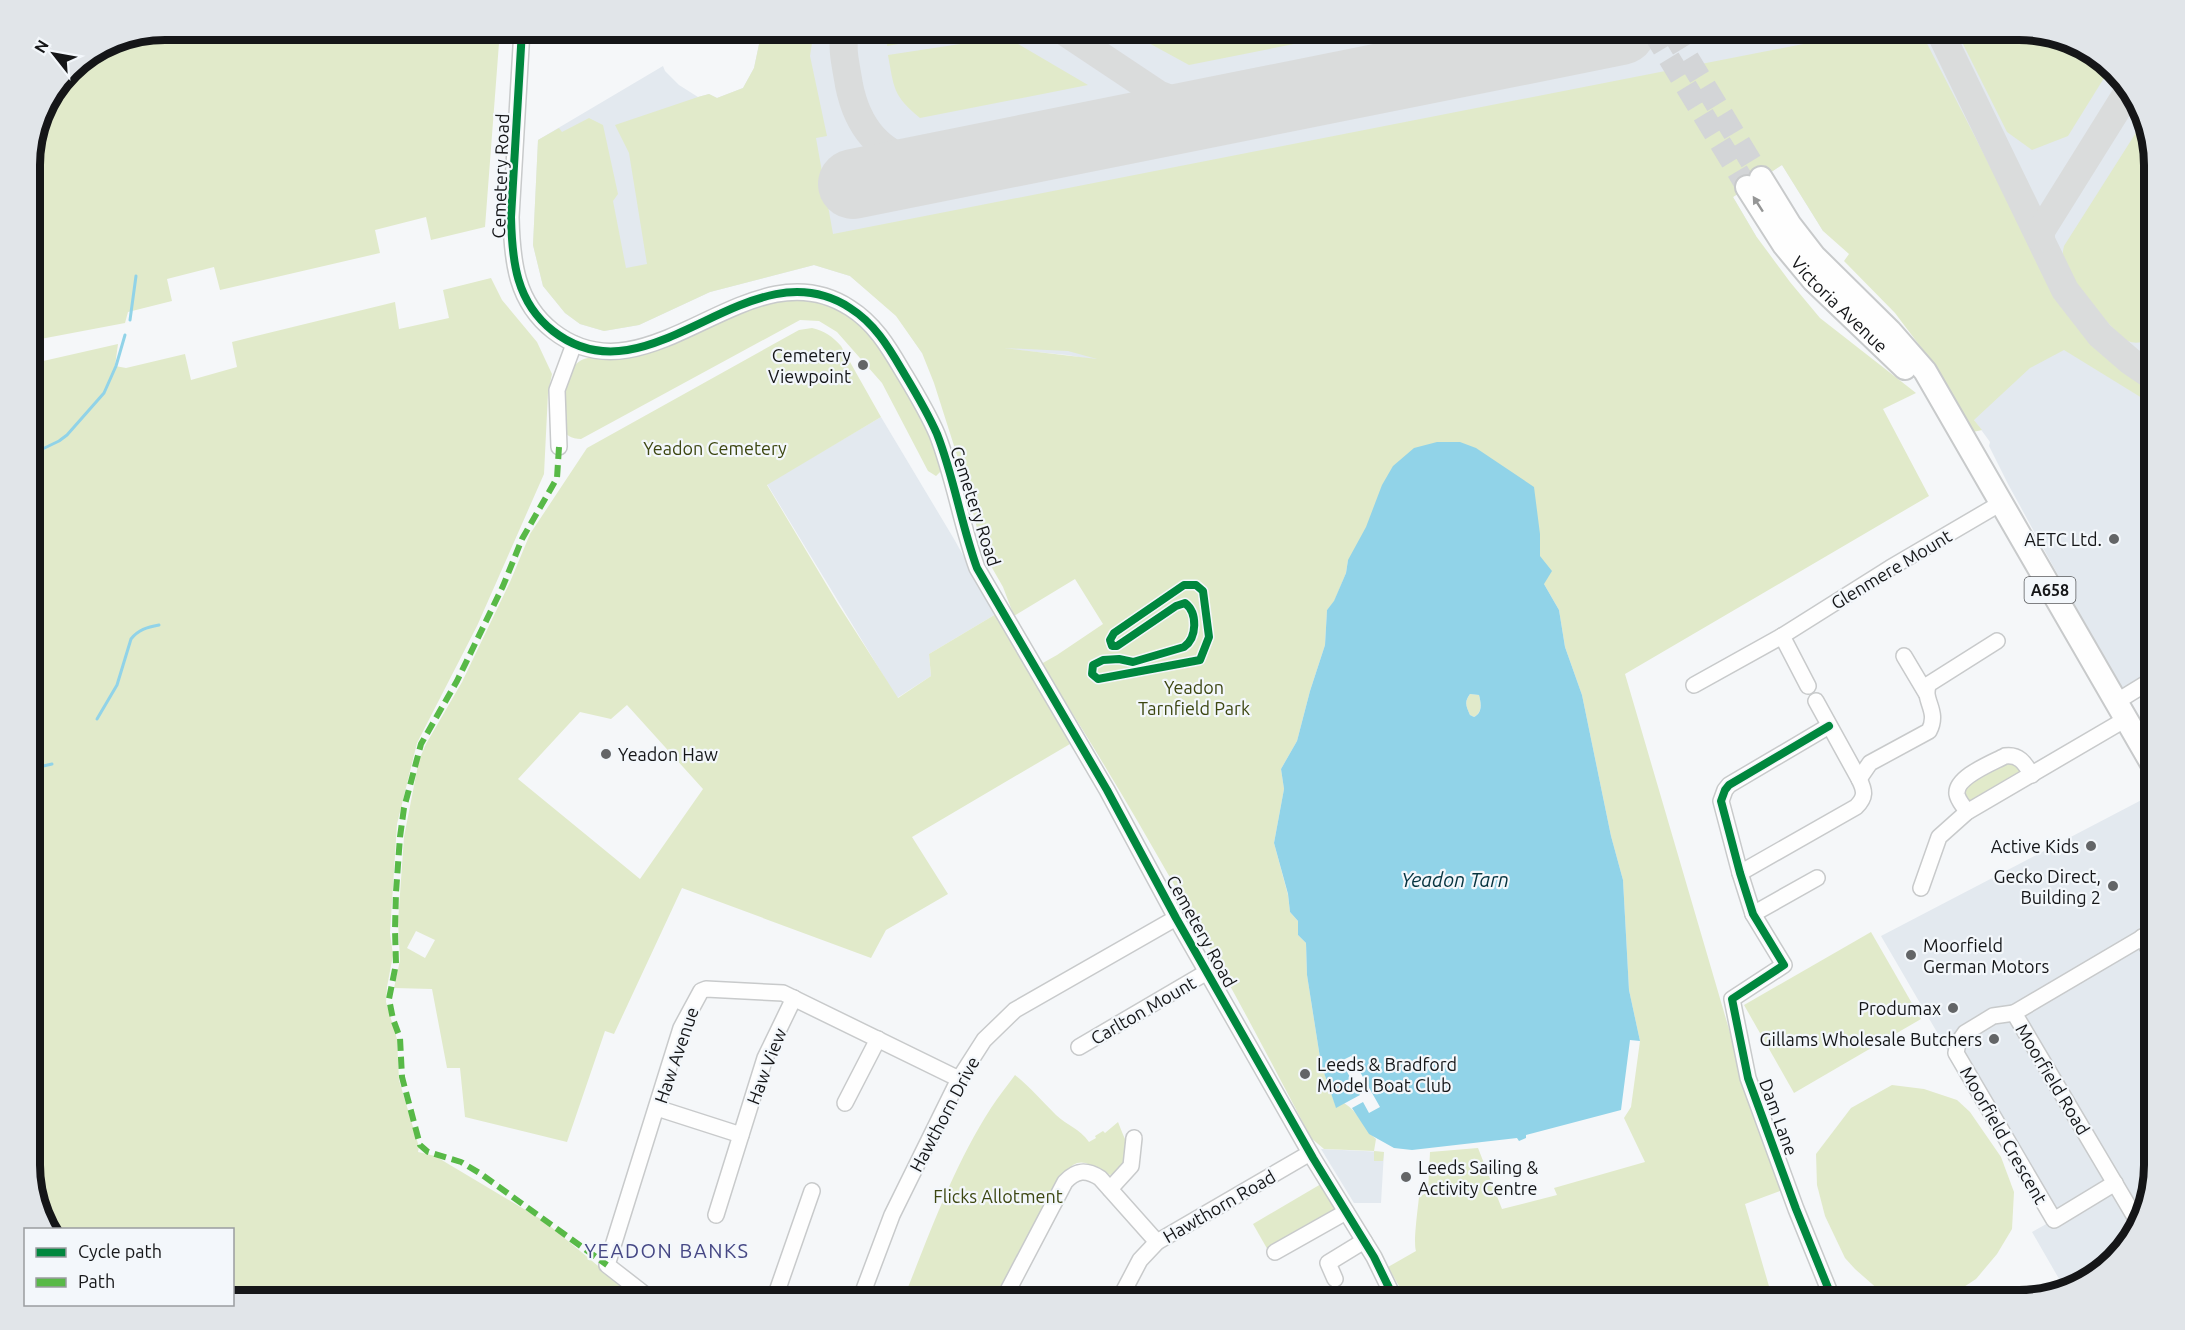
<svg xmlns="http://www.w3.org/2000/svg" width="2185" height="1330" viewBox="0 0 2185 1330" font-family="Ubuntu,sans-serif">
<style>
.built{fill:#e3e9ef}
.green{fill:#e1eaca;fill-rule:evenodd}
.water{fill:#91d3e8;fill-rule:evenodd}
.lines{fill:none;stroke-linecap:round;stroke-linejoin:round}
.stream{stroke:#91d3e8;stroke-width:3}
.taxiway{stroke:#dadcdc;stroke-width:28}
.runway{stroke:#dadcdc;stroke-width:70}
.highway-tunnel{stroke:#d3d5d7;stroke-width:22;stroke-dasharray:22 11;stroke-linecap:butt}
.minor-casing{stroke:#c8cacb;stroke-width:18}
.highway-casing{stroke:#c8cacb;stroke-width:26}
.minor{stroke:#fefefe;stroke-width:15}
.highway{stroke:#fefefe;stroke-width:22}
.quiet{stroke:#58b947;stroke-width:6;stroke-dasharray:12 6;stroke-linecap:butt}
.cycleway-casing{stroke:#f3f7fb;stroke-width:11}
.cycleway{stroke:#00873e;stroke-width:8}
.oneway{fill:#959696}
.poi-dot{fill:#636567;stroke:#f3f7fb;stroke-width:2}
.labels{text-anchor:middle;dominant-baseline:central;stroke-width:4.5;stroke-linejoin:round;paint-order:stroke}
.shield{fill:#f3f7fb;stroke:#585a5c;stroke-width:1.5}
.shield-label{font-size:16px;font-weight:bold;fill:#151618}
.street-label{font-size:18px;fill:#151618;stroke:#f3f7fb}
.poi-label{font-size:18px;fill:#151618;stroke:#f3f7fb;text-anchor:end}
.park-label{font-size:18px;fill:#3d4711;stroke:#f3f7fb}
.water-label{font-size:20px;font-style:italic;fill:#05333f;stroke:#f3f7fb}
.neighbourhood-label{font-size:20px;letter-spacing:1.5px;fill:#464885;stroke:#f3f7fb}
.rim{fill:none;stroke:#151618;stroke-width:8}
</style>
<rect width="100%" height="100%" fill="#f5f7f9"/>
<g class="built">
<polygon points="762,30 2020,30 2088,48 2137,97 2155,157 2155,618 2145,623 2155,640 2155,670 2121,690 2008,484 1989,446 1990,442 1974,420 1861,223 1823,231 1782,165 1733,197 1756,236 1136,367 1067,355 986,347 922,353 896,315 850,276 814,265 710,292 639,325 604,331 580,324 565,313 543,286 533,245 538,140 663,66 665,71 679,85 698,97 709,94 717,98 743,88 754,68"/>
<polygon points="881,417 954,539 996,614 929,654 931,676 897,698 767,484"/>
<polygon points="2153,794 2155,797 2155,1165 2137,1233 2101,1269 2079,1280 2062,1284 2032,1232 2048,1223 1881,936"/>
<polygon points="1321,1149 1384,1152 1381,1203 1354,1203"/>
</g>
<g class="green">
<polygon points="165,30 500,30 485,227 431,240 426,217 375,230 380,253 220,290 214,267 167,279 172,301 128,312 125,323 30,341 30,157 44,106 70,69 114,40"/>
<path d="M 762,30 L 814,30 L 810,56 L 827,136 L 816,138 L 833,234 L 1875,30 L 1920,30 L 2055,292 L 2087,339 L 2112,363 L 2155,394 L 2155,406 L 2064,350 L 2030,368 L 1974,420 L 1982,430 L 1973,432 L 1929,358 L 1895,313 L 1844,261 L 1849,254 L 1823,231 L 1782,165 L 1733,197 L 1756,236 L 1790,282 L 1820,318 L 1916,393 L 1883,409 L 1929,496 L 1625,674 L 1743,1077 L 1785,1189 L 1745,1204 L 1773,1300 L 1407,1300 L 1388,1267 L 1416,1251 C 1413,1243 1418,1208 1419,1197 L 1428,1192 L 1430,1152 L 1478,1148 L 1502,1209 L 1557,1195 L 1554,1188 L 1645,1162 L 1624,1118 L 1631,1107 L 1640,1041 L 1629,990 L 1623,880 L 1611,836 L 1582,695 L 1565,647 L 1559,610 L 1544,584 L 1540,556 L 1540,534 L 1348,560 L 1346,573 L 1334,602 L 1327,610 L 1325,645 L 1310,691 L 1297,741 L 1281,769 L 1284,789 L 1274,843 L 1288,895 L 1290,912 L 1298,921 L 1298,935 L 1306,943 L 1307,975 L 1321,1064 L 1336,1107 L 1344,1103 C 1358,1111 1364,1129 1376,1139 L 1374,1151 L 1384,1152 L 1383,1161 L 1374,1161 L 1374,1151 L 1324,1149 L 1311,1138 C 1227,977 1140,817 1041,664 L 1057,655 L 1103,624 L 1075,579 L 1014,616 L 1003,587 L 991,566 L 977,528 L 963,474 L 934,383 L 922,353 L 896,316 L 850,276 L 814,265 L 710,292 L 639,325 L 604,331 L 580,324 L 565,313 L 543,286 L 533,245 L 538,140 L 559,128 L 562,132 L 589,118 L 603,125 L 618,194 L 613,201 L 626,268 L 647,264 L 629,153 L 615,125 L 698,97 L 709,94 L 717,98 L 743,88 L 754,68 ZM 1004,348 L 1068,351 L 1097,359 Z"/>
<polygon points="889,30 976,30 887,46"/>
<polygon points="1125,30 1364,30 1189,65"/>
<polygon points="1956,30 2020,30 2088,48 2109,70 2068,136 2032,150 2007,132"/>
<path d="M 1006,37 L 1088,85 L 920,118 C 893,96 894,88 888,55 Z"/>
<path d="M 2144,120 L 2155,157 L 2155,337 C 2147,341 2137,345 2128,341 C 2116,336 2065,273 2063,260 C 2062,256 2063,251 2064,246 Z"/>
<polygon points="491,278 502,300 537,342 552,374 548,393 544,474 477,626 417,743 397,824 390,933 393,955 387,987 386,1002 397,1039 399,1080 419,1147 418,1152 435,1156 544,1221 639,1300 233,1300 232,1230 47,1229 30,1173 30,364 118,344 115,366 126,368 185,354 191,380 237,367 232,342 395,302 399,329 449,318 443,290"/>
<path d="M 810,299 L 846,311 L 878,341 L 919,411 L 933,440 L 942,470 L 936,476 L 928,471 L 882,383 L 837,332 L 819,321 L 800,320 L 581,439 C 572,439 563,435 562,425 C 560,406 561,378 576,364 C 589,352 608,359 624,357 C 631,356 639,354 646,353 C 682,346 712,320 747,308 C 767,301 788,300 810,299 Z"/>
<path d="M 812,328 C 825,331 832,336 841,346 L 881,417 L 767,485 L 838,604 L 898,698 L 931,676 L 929,654 L 996,614 L 1070,744 L 912,837 L 948,894 L 886,930 L 871,958 L 682,888 L 614,1034 L 605,1031 L 567,1142 L 465,1117 L 460,1068 L 447,1068 L 432,989 L 394,988 L 400,960 L 398,922 L 404,837 L 419,760 L 426,744 L 462,682 L 510,582 L 530,534 L 587,448 L 799,330 ZM 627,705 L 703,789 L 640,879 L 518,779 L 580,712 L 611,719 ZM 416,931 L 435,940 L 425,958 L 407,948 Z"/>
<path d="M 1470,694 L 1479,695 C 1481,703 1483,712 1474,717 L 1470,715 C 1466,706 1464,702 1470,694 Z"/>
<polygon points="2005,761 2014,761 2022,773 1973,803 1965,798 1963,787"/>
<polygon points="1871,932 1921,1019 1794,1093 1744,1005"/>
<path d="M 1015,1075 C 1030,1087 1042,1101 1056,1115 C 1068,1126 1079,1128 1089,1142 L 1096,1138 L 1095,1136 L 1103,1131 L 1105,1133 L 1118,1122 C 1129,1151 1134,1148 1116,1175 C 1101,1177 1088,1155 1073,1165 C 1068,1169 1063,1175 1059,1179 L 1000,1300 L 903,1300 C 929,1235 953,1167 991,1108 C 998,1097 1007,1086 1015,1075 Z"/>
<polygon points="1892,1085 1924,1089 1957,1100 1970,1112 2001,1157 2014,1192 2012,1229 1997,1254 1976,1279 1953,1294 1930,1300 1902,1300 1880,1291 1855,1269 1845,1258 1825,1216 1817,1185 1816,1154 1851,1108"/>
<polygon points="1321,1184 1337,1212 1269,1252 1253,1224"/>
</g>
<path class="water" d="M 1437,442 L 1460,442 L 1476,448 L 1534,487 L 1540,534 L 1540,556 L 1552,571 L 1544,584 L 1559,610 L 1565,647 L 1582,695 L 1611,836 L 1623,880 L 1629,990 L 1640,1041 L 1630,1040 L 1621,1110 L 1526,1135 L 1526,1138 L 1519,1141 L 1517,1138 L 1412,1150 L 1394,1148 L 1369,1134 L 1352,1108 L 1363,1102 L 1369,1113 L 1380,1107 L 1351,1056 L 1341,1061 L 1360,1095 L 1336,1108 L 1321,1064 L 1307,975 L 1306,943 L 1298,935 L 1298,921 L 1290,912 L 1288,894 L 1274,843 L 1284,789 L 1281,769 L 1297,741 L 1310,691 L 1325,645 L 1327,610 L 1334,601 L 1346,573 L 1348,560 L 1366,527 L 1382,485 L 1393,466 L 1414,448 ZM 1470,694 L 1479,695 C 1481,703 1483,712 1474,717 L 1470,715 C 1466,706 1464,702 1470,694 Z"/>
<g class="lines">
<g class="stream">
<polyline points="130,320 136,276"/>
<polyline points="30,455 59,441 67,435 104,393 116,366 125,335"/>
<path d="M 97,719 L 117,685 L 131,639 C 138,630 147,627 159,625"/>
<polyline points="30,769 52,764"/>
</g>
<g class="taxiway">
<path d="M 845,30 C 841,49 846,65 849,85 C 857,125 879,156 922,163 C 934,165 947,163 959,163"/>
<path d="M 1062,30 L 1158,94 C 1188,107 1216,108 1248,105"/>
<polyline points="1939,30 2065,290 2100,335 2130,361 2155,378"/>
<polyline points="2041,239 2041,231 2129,90"/>
</g>
<polyline class="runway" points="853,184 1621,30"/>
<g class="highway-tunnel">
<polyline points="1652,30 1747,187"/>
<polyline points="1671,30 1761,178"/>
</g>
<g class="minor-casing">
<g id="minor">
<path d="M 522,30 L 511,217 C 512,261 516,302 553,331 C 650,407 749,242 850,308 C 874,323 888,346 902,370 C 914,390 927,411 937,434 C 954,477 961,524 977,568 L 1107,790 L 1176,918 L 1313,1158 L 1374,1257 L 1395,1300"/>
<polyline points="559,447 557,390 574,344"/>
<polyline points="1782,636 1808,686"/>
<polyline points="1904,656 1926,693"/>
<polyline points="1694,685 1782,636 1890,568 2001,503"/>
<polyline points="2116,702 2155,678"/>
<polyline points="1829,726 1729,785 1725,790 1721,801 1740,873 1753,914 1784,965 1732,999 1748,1078 1796,1209 1833,1300"/>
<path d="M 1859,779 L 1870,763 L 1929,731 C 1940,710 1921,700 1929,684 L 1997,641"/>
<path d="M 1967,812 C 1964,806 1958,801 1957,794 C 1955,777 1992,763 2005,756 C 2020,754 2025,764 2032,775"/>
<path d="M 1740,873 L 1856,807 C 1866,797 1865,791 1859,779 L 1816,701"/>
<polyline points="1921,888 1939,837 1967,812 2126,719"/>
<polyline points="1753,914 1817,878"/>
<polyline points="2142,937 2155,961"/>
<polyline points="2014,1013 1993,1016 1965,1033 1958,1043 1956,1053 2054,1220 2115,1183"/>
<polyline points="1079,1047 1207,972"/>
<polyline points="845,1103 878,1039"/>
<polyline points="657,1108 741,1135"/>
<polyline points="1110,1189 1131,1166 1134,1138"/>
<polyline points="716,1215 765,1058 794,998"/>
<polyline points="2139,1224 2014,1013 2155,930"/>
<polyline points="1275,1252 1346,1212"/>
<polyline points="1335,1279 1328,1263 1364,1241"/>
<polyline points="652,1300 607,1265 681,1028 701,991 706,989 783,993 959,1079"/>
<polyline points="774,1300 812,1191"/>
<polyline points="860,1300 892,1215 959,1079 984,1040 1015,1010 1176,918"/>
<path d="M 1003,1300 L 1065,1182 C 1076,1170 1086,1169 1100,1178 L 1157,1242"/>
<polyline points="1119,1300 1140,1260 1157,1242 1310,1153"/>
</g>
</g>
<g class="highway-casing">
<g id="highway">
<polyline points="1761,178 1790,225 1814,256 1890,331 1925,371 2155,769"/>
<path id="s1" d="M 1747,187 L 1784,245 L 1813,280 L 1905,368"/>
</g>
</g>
<use href="#minor" class="minor"/>
<use href="#highway" class="highway"/>
<polyline class="quiet" points="559,447 557,478 522,539 503,586 457,681 421,744 404,808 400,837 396,892 395,929 396,964 389,999 393,1019 400,1038 402,1077 420,1145 428,1152 461,1162 481,1174 607,1265"/>
<g class="cycleway-casing">
<g id="cycleway">
<path d="M 522,30 L 511,217 C 512,261 516,302 553,331 C 650,407 749,242 850,308 C 874,323 888,346 902,370 C 914,390 927,411 937,434 C 954,477 961,524 977,568 L 1107,790 L 1176,918 L 1313,1158 L 1374,1257 L 1395,1300"/>
<path d="M 1184,585 L 1196,585 L 1203,591 L 1209,637 L 1200,660 L 1098,679 L 1092,674 L 1093,665 L 1103,660 L 1119,659 L 1133,662 L 1184,647 C 1197,638 1198,613 1185,603 L 1176,606 L 1117,646 L 1112,646 L 1110,640 L 1114,633 Z"/>
<polyline points="1829,726 1729,785 1725,790 1721,801 1740,873 1753,914 1784,965 1732,999 1748,1078 1796,1209 1833,1300"/>
</g>
</g>
<use href="#cycleway" class="cycleway"/>
</g>
<defs><path id="oneway-solid" d="M-6-.8H1V-3.2L6.5 0L1 3.2V.8H-6Z" transform="scale(1.5)"/></defs>
<use class="oneway" href="#oneway-solid" transform="translate(1758 204) rotate(-123)"/>
<g class="poi-dot">
<circle cx="863" cy="365" r="6"/>
<circle cx="2114" cy="539" r="6"/>
<circle cx="606" cy="754" r="6"/>
<circle cx="2091" cy="846" r="6"/>
<circle cx="2113" cy="886" r="6"/>
<circle cx="1911" cy="955" r="6"/>
<circle cx="1953" cy="1008" r="6"/>
<circle cx="1994" cy="1039" r="6"/>
<circle cx="1305" cy="1074" r="6"/>
<circle cx="1406" cy="1177" r="6"/>
</g>
<g class="labels">
<rect class="shield" x="2024.5" y="577" width="51" height="26" rx="4.5"/>
<g class="shield-label">
<text x="2050" y="590">A658</text>
</g>
<g class="street-label">
<text transform="translate(500 176) rotate(-88)">Cemetery Road</text>
<text stroke="none"><textPath href="#s1" startOffset="150">Victoria Avenue</textPath></text>
<text transform="translate(976 506) rotate(72)">Cemetery Road</text>
<text transform="translate(1891 569) rotate(-31)">Glenmere Mount</text>
<text transform="translate(1202 931) rotate(61)">Cemetery Road</text>
<text transform="translate(1143 1010) rotate(-30)">Carlton Mount</text>
<text transform="translate(676 1055) rotate(-71)">Haw Avenue</text>
<text transform="translate(766 1066) rotate(-69)">Haw View</text>
<text transform="translate(2053 1079) rotate(59)">Moorfield Road</text>
<text transform="translate(944 1114) rotate(-62)">Hawthorn Drive</text>
<text transform="translate(1779 1117) rotate(70)">Dam Lane</text>
<text transform="translate(2004 1135) rotate(60)">Moorfield Crescent</text>
<text transform="translate(1219 1206) rotate(-30)">Hawthorn Road</text>
</g>
<g class="poi-label">
<text x="851" y="355">Cemetery<tspan x="851" dy="21">Viewpoint</tspan></text>
<text x="2102" y="539">AETC Ltd.</text>
<text x="618" y="754" text-anchor="start">Yeadon Haw</text>
<text x="2079" y="846">Active Kids</text>
<text x="2101" y="876">Gecko Direct,<tspan x="2101" dy="21">Building 2</tspan></text>
<text x="1923" y="945" text-anchor="start">Moorfield<tspan x="1923" dy="21">German Motors</tspan></text>
<text x="1941" y="1008">Produmax</text>
<text x="1982" y="1039">Gillams Wholesale Butchers</text>
<text x="1317" y="1064" text-anchor="start">Leeds &amp; Bradford<tspan x="1317" dy="21">Model Boat Club</tspan></text>
<text x="1418" y="1167" text-anchor="start">Leeds Sailing &amp;<tspan x="1418" dy="21">Activity Centre</tspan></text>
</g>
<g class="park-label">
<text x="715" y="448">Yeadon Cemetery</text>
<text x="1194" y="687">Yeadon<tspan x="1194" dy="21">Tarnfield Park</tspan></text>
<text x="998" y="1196">Flicks Allotment</text>
</g>
<g class="water-label">
<text x="1455" y="879">Yeadon Tarn</text>
</g>
<g class="neighbourhood-label">
<text x="667" y="1250">YEADON BANKS</text>
</g>
</g>
<path d="M0 0H2185V1330H0ZM165 40H2019A125 125 0 0 1 2144 165V1165A125 125 0 0 1 2019 1290H165A125 125 0 0 1 40 1165V165A125 125 0 0 1 165 40Z" fill="#e1e5e9" fill-rule="evenodd"/>
<path class="rim" d="M165 40H2019A125 125 0 0 1 2144 165V1165A125 125 0 0 1 2019 1290H165A125 125 0 0 1 40 1165V165A125 125 0 0 1 165 40Z"/>
<rect x="24" y="1228" width="210" height="78" fill="#f3f7fb" stroke="#9a9da0" stroke-width="1.5"/>
<rect x="36" y="1248" width="30" height="9" fill="#00873e" stroke="#9a9da0" stroke-width="1.5"/>
<text x="78" y="1258" font-size="18" fill="#151618">Cycle path</text>
<rect x="36" y="1278" width="30" height="9" fill="#58b947" stroke="#9a9da0" stroke-width="1.5"/>
<text x="78" y="1288" font-size="18" fill="#151618">Path</text>
<g transform="translate(54 54) rotate(301)" stroke="#f3f7fb" stroke-width="4.5" paint-order="stroke">
<path d="M0-4.5L10 22L0 15L-10 22Z" fill="#151618"/>
<text y="-9" font-size="16" font-weight="bold" text-anchor="middle" fill="#151618">N</text>
</g>
</svg>
